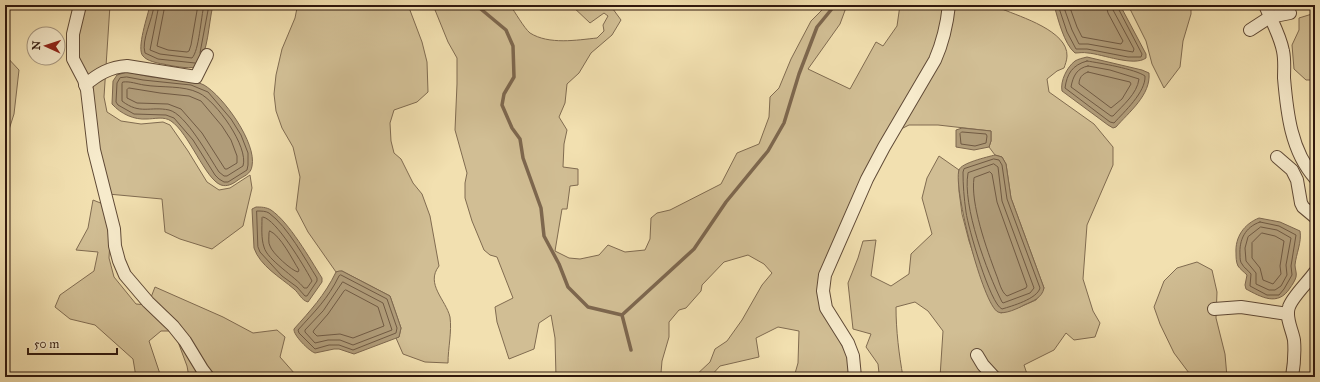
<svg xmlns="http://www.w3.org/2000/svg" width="1320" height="382" viewBox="0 0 1320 382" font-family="'IM FELL Great Primer',serif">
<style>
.green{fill:#d1be94;stroke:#806b50}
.water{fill:#b09c79;stroke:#7d674e}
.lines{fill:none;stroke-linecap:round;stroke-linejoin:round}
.shore{stroke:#705a43;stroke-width:1}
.stream{stroke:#7d674e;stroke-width:3.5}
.minor-casing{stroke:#604a36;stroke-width:14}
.minor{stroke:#f7ebcc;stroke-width:12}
</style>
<rect width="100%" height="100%" fill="#f2e0b0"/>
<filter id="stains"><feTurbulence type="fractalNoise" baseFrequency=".005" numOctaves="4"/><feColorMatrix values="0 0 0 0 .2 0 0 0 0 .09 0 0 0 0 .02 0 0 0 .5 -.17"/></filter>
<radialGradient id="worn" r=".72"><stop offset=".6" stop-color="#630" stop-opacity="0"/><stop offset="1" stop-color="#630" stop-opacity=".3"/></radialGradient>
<g class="green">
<polygon points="84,5 110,5 104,97 107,112 121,121 141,124 163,122 170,125 188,151 207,182 219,190 230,188 250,175 252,188 243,226 212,249 180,239 165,232 162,199 108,194 92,118 93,84 77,57 77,45"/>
<path d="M 295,5 L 408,5 L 422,42 L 427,62 L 428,92 L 417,102 L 394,110 L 390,123 L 391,141 L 394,153 L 401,159 L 413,183 L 422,194 L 430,216 L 439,266 C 425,284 446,300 450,317 C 452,332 448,348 448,363 L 425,362 L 403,354 L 396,338 L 399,337 L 401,328 L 390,296 L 342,271 L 336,272 L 308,232 L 296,209 L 300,177 L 293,147 L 282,128 L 276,111 L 274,94 L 276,75 L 282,49 L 295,18 L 297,8 Z"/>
<path d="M 433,5 L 510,5 C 515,12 524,28 530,33 C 549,45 577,40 597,38 L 604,31 L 603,25 L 608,16 L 604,13 L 590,23 L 571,5 L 610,5 L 621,20 L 612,35 L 591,53 L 579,73 L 567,84 L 565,103 L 559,117 L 567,130 L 564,144 L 563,167 L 578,169 L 578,185 L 570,186 L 567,209 L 562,209 L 555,251 L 569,258 L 580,259 L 599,255 L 608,245 L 625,252 L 645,250 L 650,239 L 651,218 L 657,213 L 670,210 L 721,184 L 737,153 L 759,144 L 769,117 L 770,97 L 779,88 L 791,59 L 811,21 L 827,5 L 847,5 L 840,24 L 808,69 L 850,89 L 876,42 L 883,46 L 897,26 L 900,5 L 1000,5 L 1002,9 C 1021,17 1068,31 1067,56 C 1067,60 1065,65 1064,68 L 1057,71 L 1047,79 L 1049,92 L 1094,124 L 1113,147 L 1113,165 L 1087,225 L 1083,279 L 1093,311 L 1100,323 L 1095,337 L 1074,340 L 1066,333 L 1054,350 L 1024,365 L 1028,377 L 940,377 L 943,331 L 928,311 L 915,302 L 896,307 C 896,331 899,354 903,377 L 871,377 L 879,373 L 878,364 L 866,347 L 871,334 L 853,329 L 848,283 L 858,258 L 863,241 L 876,240 L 871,276 L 891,286 L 909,274 L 911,254 L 932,234 L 922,198 L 927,178 L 939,156 L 959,170 L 959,191 L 962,214 L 969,241 L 986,291 L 995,309 L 1001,313 L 1020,307 L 1036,300 L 1044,288 L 1011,198 L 1006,164 L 1002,157 L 995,155 L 989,147 L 991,141 L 991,131 L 938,125 L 909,125 L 895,132 L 825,264 L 825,311 L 850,362 L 852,377 L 794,377 L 798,363 L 799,331 L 778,327 L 756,338 L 759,357 L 720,366 L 710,377 L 694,377 L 710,362 L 715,349 L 727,341 L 742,320 L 762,285 L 772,273 L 764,264 L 748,255 L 724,262 L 702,285 L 701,291 L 686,308 L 679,310 L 669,322 L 669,337 L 662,361 L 661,373 L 664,377 L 556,377 L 555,338 L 551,315 L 539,323 L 534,349 L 509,359 L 497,322 L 495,307 L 513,298 L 497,257 L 490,255 L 484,250 L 472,221 L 465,198 L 465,183 L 467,173 L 455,130 L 457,84 L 457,58 L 448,42 Z"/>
<polygon points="1128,5 1191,5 1191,14 1183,41 1180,67 1164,88 1152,64 1146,41"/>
<polygon points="1315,10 1315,80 1306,80 1294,69 1292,45 1299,30 1299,18 1312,14"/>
<polygon points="5,55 19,70 14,114 5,142 5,168"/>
<polygon points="93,200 103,204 110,240 109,258 114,277 136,304 148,305 155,287 223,317 253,333 277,330 285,337 280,357 295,374 301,377 189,377 187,366 174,331 161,331 149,341 161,377 136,377 133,359 95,325 70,319 55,307 60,295 94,271 98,252 76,250 88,228"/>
<polygon points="1197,262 1212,270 1217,292 1216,318 1225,354 1227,377 1192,377 1174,353 1160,324 1154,307 1164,281 1177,268"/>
</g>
<g class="water">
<path d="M 150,5 L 213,5 C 208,26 209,49 197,67 C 186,69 173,66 163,64 C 157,63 147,61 143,56 C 136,49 148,15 150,5 Z"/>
<path d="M 1054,5 L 1120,5 L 1146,54 L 1146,58 C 1134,67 1102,54 1088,53 C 1083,52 1079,53 1075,53 C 1064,44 1058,19 1054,5 Z"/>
<path d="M 1087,57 L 1142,70 L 1149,73 C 1151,95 1129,112 1116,127 L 1113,128 L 1108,125 L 1062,91 C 1060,81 1067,67 1075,61 C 1078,59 1083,58 1087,57 Z"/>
<path d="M 127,72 C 138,74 148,77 160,78 C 174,80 190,78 204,85 C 223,96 257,143 252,166 C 251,174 244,176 238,180 C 233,184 227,187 221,185 C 205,179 189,133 171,121 C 164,116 154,119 147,119 C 134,120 121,114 112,104 L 113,81 L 117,75 Z"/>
<polygon points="962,128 991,131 991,141 989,147 974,150 956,147 956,130"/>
<path d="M 995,155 L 1002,157 L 1006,164 L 1011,198 L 1044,288 C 1042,298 1033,301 1024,305 C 1019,308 1004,315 998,312 C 983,305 953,188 959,170 C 961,163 987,157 995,155 Z"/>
<path d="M 256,207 C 261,207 266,207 271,210 C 289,222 310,259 322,278 L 322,282 L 308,302 C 301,300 299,293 294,289 C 280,277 260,266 254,248 L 252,209 Z"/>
<path d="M 1259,218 L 1280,222 L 1300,231 C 1302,242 1296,254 1295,265 C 1295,269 1297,273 1296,277 C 1295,281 1292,285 1290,288 C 1278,307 1261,297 1246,289 L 1245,285 L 1247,275 C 1244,272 1240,269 1238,266 C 1236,262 1236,257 1236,253 C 1235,237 1244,224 1259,218 Z"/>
<path d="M 339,271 L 342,271 L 390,296 L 401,328 L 399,337 L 354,354 L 339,349 L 334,349 L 315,353 C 309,351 293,335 294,329 C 310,311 325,295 336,272 Z"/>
</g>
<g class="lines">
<g class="shore">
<path d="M 154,5 C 153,19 141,40 145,53 L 158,59 L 195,63"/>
<path d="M 159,5 L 150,50 L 160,54 L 192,58 C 199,51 201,17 204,5"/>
<polyline points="165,5 157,46 168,50 187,52 189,51 191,45 198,5"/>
<polyline points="1058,5 1067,32 1076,49 1087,49 1128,57 1141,57 1142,54 1118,8 1117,5"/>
<polyline points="1063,5 1072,30 1079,44 1088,44 1133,52 1134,49 1113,10 1112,5"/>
<polyline points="1069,5 1077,27 1082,37 1121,44 1123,41 1108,13 1106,5"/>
<polyline points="200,53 209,5"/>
<path d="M 1087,61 C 1100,63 1135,69 1145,76 C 1146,92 1124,112 1114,123 L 1110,122 L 1065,88 C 1067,74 1072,65 1087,61 Z"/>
<path d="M 1088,66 L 1110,70 L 1139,79 C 1137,94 1123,105 1113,116 L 1111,116 L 1071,87 C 1073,76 1077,68 1088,66 Z"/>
<path d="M 1088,72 L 1130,82 L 1131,84 L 1122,99 L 1111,108 L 1079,84 C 1079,78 1082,74 1088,72 Z"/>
<polygon points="127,77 143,80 191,85 208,92 231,119 241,135 248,153 248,165 247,170 228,182 224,182 219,179 215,175 193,140 174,118 166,115 134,114 118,105 116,102 117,83 120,78"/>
<path d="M 123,82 C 130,81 137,84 144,85 C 162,88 183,85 199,93 C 216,101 249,147 243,166 L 227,176 L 224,176 L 219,172 C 209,157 186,114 169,110 C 150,106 140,115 122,101 L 122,84 Z"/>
<polygon points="129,88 160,93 189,96 201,101 222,126 231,140 237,156 237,163 227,169 225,169 202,133 181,109 168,104 137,103 127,98 127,90"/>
<polygon points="962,132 986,134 987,136 986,143 975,146 961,144 960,134"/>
<path d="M 994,159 L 999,160 L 1002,165 L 1007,199 L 1040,288 C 1037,299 1012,306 1002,309 C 990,304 968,227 966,212 C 964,198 963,185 963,172 L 964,169 Z"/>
<path d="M 994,164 L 998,167 L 1002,201 L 1034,288 L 1030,293 L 1003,303 L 1002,302 C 987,272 962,206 968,173 Z"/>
<path d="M 990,172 L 992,174 L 997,202 L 1027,286 L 1026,288 L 1007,296 C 1001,292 999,281 996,274 C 987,250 970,203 974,178 Z"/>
<path d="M 257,211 C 261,211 266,211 269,213 C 288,227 305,259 317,278 L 317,281 L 307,296 L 305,296 L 297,287 L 282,276 L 260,252 L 258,247 Z"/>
<path d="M 263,217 C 276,219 304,266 311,279 L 312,281 L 307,288 L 304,288 C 296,277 267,260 264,247 C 261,238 262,228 262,218 Z"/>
<path d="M 1260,222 L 1279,226 L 1296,235 L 1291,266 L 1292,275 L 1284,289 L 1279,295 L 1267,295 L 1250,286 L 1251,274 C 1248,270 1244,268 1242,264 C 1240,262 1240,258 1240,255 C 1239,240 1245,227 1260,222 Z"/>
<polygon points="1261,227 1277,230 1291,238 1286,265 1287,275 1281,286 1275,290 1269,290 1256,284 1256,273 1246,261 1245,248 1248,237"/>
<path d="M 270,231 C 281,236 292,259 299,270 L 298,272 C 292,271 272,253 270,246 C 268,243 269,237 269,233 Z"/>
<polygon points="1262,233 1275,236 1284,241 1280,266 1281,274 1273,284 1263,280 1260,268 1252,258 1252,243"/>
<path d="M 341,275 L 387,299 L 397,328 L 396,333 L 353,350 L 339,345 L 329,345 L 315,349 L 299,333 L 298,330 C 314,312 328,299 339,276 Z"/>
<polygon points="343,282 383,303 392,330 353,345 340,340 328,340 315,343 305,332 305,330 323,311"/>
<polygon points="346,290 378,307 384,326 353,338 340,334 317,336 313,332 314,330 328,314 344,291"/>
</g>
<g class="stream">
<polyline points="476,5 506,30 513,46 514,77 504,94 502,105 512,128 520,139 523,158 541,208 544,236 559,264 568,287 588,307 622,315 631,350"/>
<polyline points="622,315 694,249 726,202 768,151 784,123 799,74 817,27 835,5"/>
</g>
<g class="minor-casing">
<g id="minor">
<polyline points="80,5 73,34 73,59 84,80 87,90 94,150 114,229 115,246 119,261 125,275 148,302 173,326 185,341 202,369 208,377"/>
<path d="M 1265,5 C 1271,20 1280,35 1283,51 C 1285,60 1284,69 1284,78 C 1287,113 1291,151 1315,178"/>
<polyline points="1250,30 1270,17 1290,13"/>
<path d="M 85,85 C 98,74 110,67 127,66 L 196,77 L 207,55"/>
<polyline points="1277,157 1292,170 1297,180 1301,203 1303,207 1315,217"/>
<polyline points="1214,309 1241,307 1288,314"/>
<polyline points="977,355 983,365 994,377"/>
<path d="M 855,377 L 853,356 L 848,343 L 826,308 L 823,291 L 825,275 L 867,179 L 884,147 L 935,60 C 943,42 947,24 949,5"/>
<path d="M 1292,377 C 1294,365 1295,352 1294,340 C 1292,329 1285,317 1289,307 C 1292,297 1309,281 1315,272"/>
</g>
</g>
<use href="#minor" class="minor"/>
</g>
<rect width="1320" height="382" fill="none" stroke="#f2e0b0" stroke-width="20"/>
<rect x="6" y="6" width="1308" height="370" fill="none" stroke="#30180d" stroke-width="2"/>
<rect x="10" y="10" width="1300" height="362" fill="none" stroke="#30180d"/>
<g transform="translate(46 46) rotate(273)"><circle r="19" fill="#f7ebcc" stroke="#a79780"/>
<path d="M0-3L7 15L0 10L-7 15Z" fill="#8f2418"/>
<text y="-6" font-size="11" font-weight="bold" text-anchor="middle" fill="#30180d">N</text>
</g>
<path d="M28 348v6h89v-6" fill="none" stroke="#30180d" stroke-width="2"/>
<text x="34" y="348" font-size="12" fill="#30180d" stroke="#f7ebcc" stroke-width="3" paint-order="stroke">50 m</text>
<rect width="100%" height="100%" filter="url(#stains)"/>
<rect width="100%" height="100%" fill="url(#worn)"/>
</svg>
